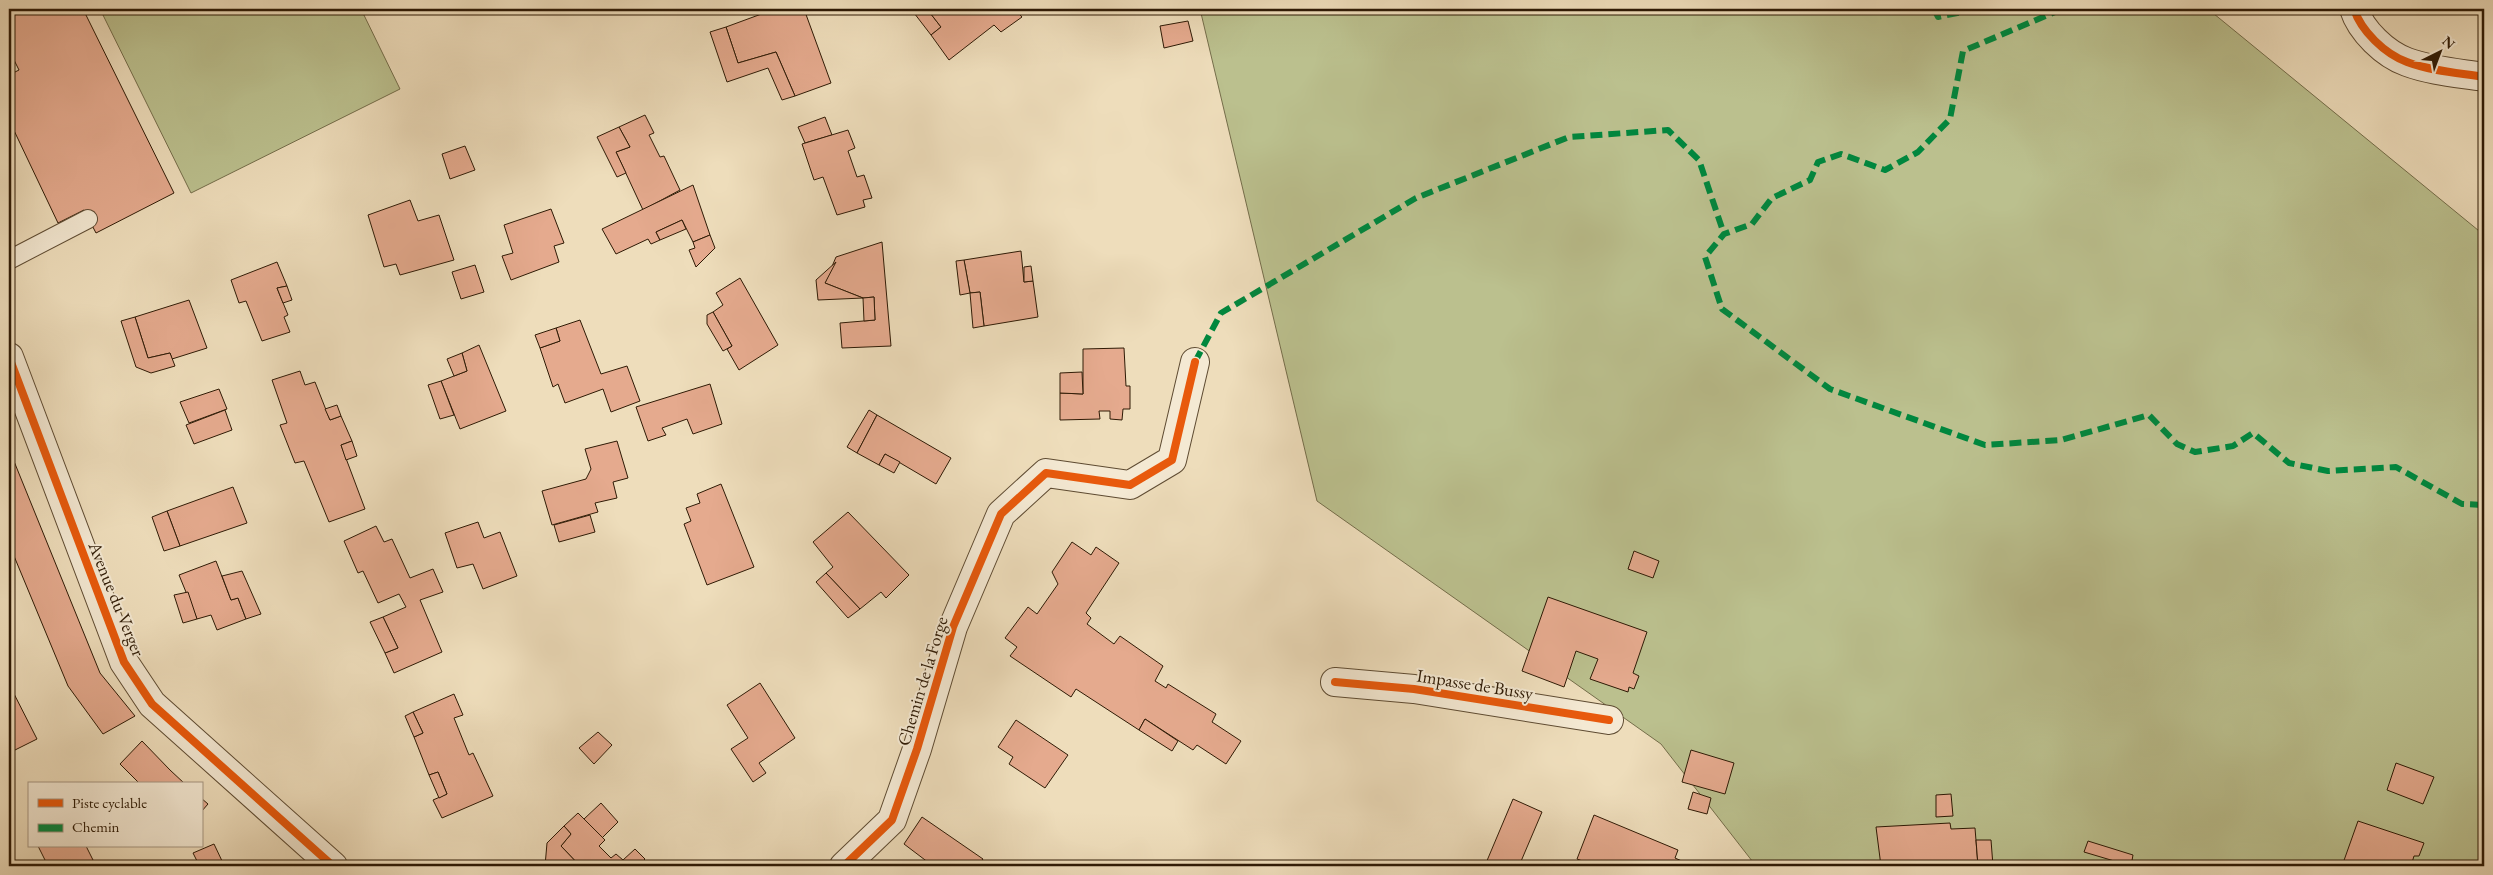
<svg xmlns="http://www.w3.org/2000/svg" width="2493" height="875" viewBox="0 0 2493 875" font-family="'EB Garamond',serif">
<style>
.green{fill:#bbc08e;stroke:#746d4a}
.building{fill:#e5aa8e;stroke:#2e1a05}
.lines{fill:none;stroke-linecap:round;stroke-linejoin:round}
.lane-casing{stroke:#5e4b32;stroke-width:20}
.street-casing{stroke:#5e4b32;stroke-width:30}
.lane{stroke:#f4e9d3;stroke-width:18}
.street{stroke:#f4e9d3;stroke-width:28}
.quiet{stroke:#00873e;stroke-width:6;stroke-dasharray:12 6;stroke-linecap:butt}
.cycleway-casing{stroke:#f4e9d3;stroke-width:11}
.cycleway{stroke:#e8590c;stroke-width:8}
.labels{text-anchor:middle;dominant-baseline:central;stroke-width:4;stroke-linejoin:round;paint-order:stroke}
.street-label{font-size:18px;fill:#2e1a05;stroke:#f4e9d3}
</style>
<rect width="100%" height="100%" fill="#edb"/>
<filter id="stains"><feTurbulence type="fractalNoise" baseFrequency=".004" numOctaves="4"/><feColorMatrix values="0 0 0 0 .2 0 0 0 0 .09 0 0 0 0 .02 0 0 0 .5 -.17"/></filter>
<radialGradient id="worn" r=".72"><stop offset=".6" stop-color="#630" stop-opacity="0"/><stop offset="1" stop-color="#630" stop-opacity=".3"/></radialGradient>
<g class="green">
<polygon points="100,9 361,9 400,89 191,193"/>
<polygon points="1200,9 2208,9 2484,235 2484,866 1756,866 1661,744 1317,501"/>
</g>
<g class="building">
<polygon points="9,9 83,9 174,193 96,233 84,210 58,223 9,120 9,75 19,70 9,50"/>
<polygon points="384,9 398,9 387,14"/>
<polygon points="775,9 804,9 831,83 795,96 776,52 738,63 726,27"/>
<polygon points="911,9 927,9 941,27 931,35"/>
<polygon points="927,9 972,9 974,11 977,9 1015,9 1022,17 1001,32 994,25 949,60 931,35 941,27"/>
<polygon points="1188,21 1193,41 1164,48 1160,26"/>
<polygon points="726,27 738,63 776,52 795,96 782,100 768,68 727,82 710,32"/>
<polygon points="645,115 654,133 649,135 660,157 664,156 680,190 643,210 616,152 630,147 619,127"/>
<polygon points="825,117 832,135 805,143 798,127"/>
<polygon points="619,127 630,147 616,152 626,173 617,177 597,137"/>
<polygon points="848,130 855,148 848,151 857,177 864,175 872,198 863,200 865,207 837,215 823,177 814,180 802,144"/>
<polygon points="465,146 475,170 450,179 442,154"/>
<polygon points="693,185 710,235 693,242 682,220 656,232 660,240 651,244 648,239 616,254 602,229"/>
<polygon points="410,200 418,221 439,215 454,260 400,275 396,264 384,267 368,215"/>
<polygon points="551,209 564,243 554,246 559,262 511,280 502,256 513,253 504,225"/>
<polygon points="682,220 686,229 660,240 656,232"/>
<polygon points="710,235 715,248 696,267 689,250 695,248 693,242"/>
<polygon points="882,242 891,346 842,348 840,323 875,320 874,297 863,298 825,283 836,257"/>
<polygon points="1021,251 1024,282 1033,281 1038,317 984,326 980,292 970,293 964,260"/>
<polygon points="964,260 970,293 960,295 956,261"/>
<polygon points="277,262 287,286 277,288 288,315 284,317 290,332 262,341 246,301 239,303 231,280"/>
<polygon points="836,262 825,283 863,298 818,300 816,280"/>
<polygon points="475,265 484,292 461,299 452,272"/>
<polygon points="1031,266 1033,281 1024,282 1024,267"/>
<polygon points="740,278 778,345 739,370 727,349 732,346 713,312 723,305 716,293"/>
<polygon points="287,286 292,300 283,303 277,288"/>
<polygon points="980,292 984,326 973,328 970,293"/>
<polygon points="874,297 875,320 864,321 863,298"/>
<polygon points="189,300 207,348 172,359 170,353 148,358 135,317"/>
<polygon points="713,312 732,346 723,351 707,324 707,315"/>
<polygon points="135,317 148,358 170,353 175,366 151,373 136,367 121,321"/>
<polygon points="580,320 601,374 627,366 640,401 611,412 603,389 565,403 558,384 553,387 540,348 560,341 556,328"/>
<polygon points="556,328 560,341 540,348 535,335"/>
<polygon points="479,345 506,411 460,429 441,381 467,371 462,353"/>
<polygon points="1124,348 1126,386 1130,386 1130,409 1123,409 1122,420 1110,419 1110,411 1099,411 1100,419 1060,420 1060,393 1083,394 1083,349"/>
<polygon points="462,353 467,371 454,376 447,359"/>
<polygon points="300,371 305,385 315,382 330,420 341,416 352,441 341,445 365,509 329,522 304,461 295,463 280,425 287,423 272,380"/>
<polygon points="1082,372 1083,394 1060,393 1060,373"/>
<polygon points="441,381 454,415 440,419 428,385"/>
<polygon points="710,384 722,424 693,434 687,419 662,428 666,435 648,441 636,407"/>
<polygon points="219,389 227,409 189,423 180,402"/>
<polygon points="337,405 341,416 330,420 325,409"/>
<polygon points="225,410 232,430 194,444 186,425"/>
<polygon points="869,410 877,415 857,453 847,447"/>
<polygon points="877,415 951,458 936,484 885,454 879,465 857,453"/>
<polygon points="352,441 357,456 346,460 341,445"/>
<polygon points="617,441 628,478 613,482 617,498 595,503 598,512 552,525 542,491 586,479 591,469 585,449"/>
<polygon points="9,449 100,673 135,716 103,734 68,686 9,544"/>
<polygon points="885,454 900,462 894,473 879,465"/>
<polygon points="721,484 754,567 707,585 684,524 691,521 686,508 700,503 697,494"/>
<polygon points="233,487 247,523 180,546 167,511"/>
<polygon points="167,511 180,546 164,551 152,517"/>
<polygon points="848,512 909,575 886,598 881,592 860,609 826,573 833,567 813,542"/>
<polygon points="590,515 595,532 559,542 554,525"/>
<polygon points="478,522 484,538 500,532 517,576 483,589 473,564 457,568 445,533"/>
<polygon points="376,526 384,542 392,539 410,578 433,569 443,592 420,600 442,652 394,673 385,653 398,648 383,617 406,607 399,594 378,603 363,571 358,573 344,541"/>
<polygon points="1072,542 1091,555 1096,547 1119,563 1086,613 1091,618 1087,624 1114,644 1120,636 1163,666 1155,681 1166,688 1168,684 1216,714 1212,722 1241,741 1226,764 1197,745 1193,750 1145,719 1139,730 1076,689 1071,697 1010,656 1017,647 1005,638 1028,607 1037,614 1058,584 1052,572"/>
<polygon points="1634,551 1659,561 1653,578 1628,569"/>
<polygon points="216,561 231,600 238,598 246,619 217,630 211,615 197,619 179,575"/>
<polygon points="242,571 261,614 246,619 238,598 231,600 222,576"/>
<polygon points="826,573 860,609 848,618 816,582"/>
<polygon points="188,592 197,619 183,623 174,595"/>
<polygon points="1548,597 1647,632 1633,673 1639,676 1634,689 1629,687 1628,692 1590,679 1598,659 1576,651 1564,687 1522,671"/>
<polygon points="383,617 398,648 385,653 370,622"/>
<polygon points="760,683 795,738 759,763 766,773 753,782 731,749 748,738 727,705"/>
<polygon points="9,684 37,739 9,753"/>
<polygon points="454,694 463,715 454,718 469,755 473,753 493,796 442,818 433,800 447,794 438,772 429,775 414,737 423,733 413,712"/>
<polygon points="413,712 423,733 414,737 405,716"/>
<polygon points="1145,719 1178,741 1172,751 1139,730"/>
<polygon points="1016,720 1068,755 1045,788 1009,764 1013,757 998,747"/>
<polygon points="598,732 612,745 594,764 579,748"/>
<polygon points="142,741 170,770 185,784 140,784 120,764"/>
<polygon points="1691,750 1734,763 1725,794 1682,782"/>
<polygon points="2396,763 2434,777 2423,804 2387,790"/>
<polygon points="438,772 447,794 439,798 429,775"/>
<polygon points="1693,792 1711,798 1707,814 1688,809"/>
<polygon points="1951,794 1953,816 1936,817 1936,795"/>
<polygon points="201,798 208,804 201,812"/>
<polygon points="1513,799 1542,812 1519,866 1478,866 1480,861 1486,863"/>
<polygon points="601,803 618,822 602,838 584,819"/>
<polygon points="578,813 605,840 599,846 611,858 616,854 623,860 635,849 645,859 638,866 580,866 561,846 571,834 564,826"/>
<polygon points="1594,815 1678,850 1675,858 1693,866 1596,866 1577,859"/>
<polygon points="922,817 983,859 978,866 933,866 904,844"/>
<polygon points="2358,821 2424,843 2419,856 2414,856 2411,866 2342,866"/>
<polygon points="1950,823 1951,829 1975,828 1978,866 1881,866 1876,827"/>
<polygon points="564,826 571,834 561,846 580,866 545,866 547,843"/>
<polygon points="1976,840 1991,840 1993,866 1978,866"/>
<polygon points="2088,841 2133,855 2131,866 2084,852"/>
<polygon points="214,844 223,863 220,866 196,866 199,865 193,853"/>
<polygon points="38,846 86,846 96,866 48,866"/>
</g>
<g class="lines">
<g class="lane-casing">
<polyline id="lane" points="9,260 88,219"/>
</g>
<g class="street-casing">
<g id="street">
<path d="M 2354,9 C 2361,31 2385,54 2407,62 C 2431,71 2459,73 2484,77"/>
<polyline points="9,357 124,662 152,704 333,866"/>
<polyline points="1335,682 1414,689 1609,720"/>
<polyline points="844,866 892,820 917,749 953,627 1001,514 1046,473 1130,485 1172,460 1195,362"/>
</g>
</g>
<use href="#lane" class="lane"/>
<use href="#street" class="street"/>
<g class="quiet">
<polyline points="1934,9 1938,17 1977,9"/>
<polyline points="2062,9 1963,51 1950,119 1918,152 1885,170 1841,154 1818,162 1810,180 1772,198 1752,224 1724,234 1705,257 1722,309 1830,389 1985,445 2061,440 2149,415 2177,444 2195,452 2233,446 2253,433 2289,463 2328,471 2396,467 2462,504 2484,505"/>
<polyline points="1195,362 1221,313 1416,198 1569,137 1668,130 1699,160 1724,234"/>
</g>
<g class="cycleway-casing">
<g id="cycleway">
<path d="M 2354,9 C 2361,31 2385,54 2407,62 C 2431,71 2459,73 2484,77"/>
<polyline points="9,357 124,662 152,704 333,866"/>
<polyline points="1335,682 1414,689 1609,720"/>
<polyline points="844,866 892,820 917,749 953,627 1001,514 1046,473 1130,485 1172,460 1195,362"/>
</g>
</g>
<use href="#cycleway" class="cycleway"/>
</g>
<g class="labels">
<g class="street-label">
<text transform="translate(117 599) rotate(68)">Avenue du Verger</text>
<text transform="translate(922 681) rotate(-73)">Chemin de la Forge</text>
<text transform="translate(1475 684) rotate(9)">Impasse de Bussy</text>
</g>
</g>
<rect width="2493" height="875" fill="none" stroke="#edb" stroke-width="30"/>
<rect x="10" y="10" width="2473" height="855" fill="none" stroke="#2e1a05" stroke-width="2.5"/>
<rect x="15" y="15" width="2463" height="845" fill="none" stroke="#2e1a05"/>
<rect x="28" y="782" width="175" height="65" fill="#f4e9d3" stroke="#a59681"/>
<rect x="38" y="799" width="25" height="8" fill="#e8590c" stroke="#a59681"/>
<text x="72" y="808" font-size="15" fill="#2e1a05">Piste cyclable</text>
<rect x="38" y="824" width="25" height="8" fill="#00873e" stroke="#a59681"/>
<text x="72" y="832" font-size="15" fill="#2e1a05">Chemin</text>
<g transform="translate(2440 52) rotate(42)" stroke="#f4e9d3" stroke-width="4" paint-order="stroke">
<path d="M0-4L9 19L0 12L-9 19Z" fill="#2e1a05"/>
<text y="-8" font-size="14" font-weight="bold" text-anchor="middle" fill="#2e1a05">N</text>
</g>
<rect width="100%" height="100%" filter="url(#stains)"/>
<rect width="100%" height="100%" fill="url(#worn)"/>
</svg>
